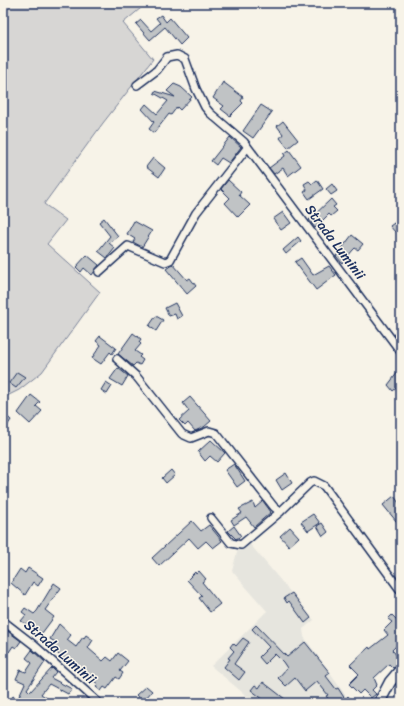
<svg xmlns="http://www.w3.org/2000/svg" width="404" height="706" viewBox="0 0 404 706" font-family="Sriracha,sans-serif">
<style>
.built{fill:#e6e5de}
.green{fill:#d7d6d4;stroke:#798299}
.building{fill:#c0c3c5;stroke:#1b2f5e}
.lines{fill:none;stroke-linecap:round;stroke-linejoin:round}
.street-casing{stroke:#1b2f5e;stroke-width:10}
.secondary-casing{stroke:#1b2f5e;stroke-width:13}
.street{stroke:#f7f3e8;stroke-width:7}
.secondary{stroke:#f7f3e8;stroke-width:10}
.labels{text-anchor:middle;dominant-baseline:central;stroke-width:3;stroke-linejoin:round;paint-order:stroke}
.street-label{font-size:14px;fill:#1b2f5e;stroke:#f7f3e8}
</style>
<rect width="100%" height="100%" fill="#f7f3e8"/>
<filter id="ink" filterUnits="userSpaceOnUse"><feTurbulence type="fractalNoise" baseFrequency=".025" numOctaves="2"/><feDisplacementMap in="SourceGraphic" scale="8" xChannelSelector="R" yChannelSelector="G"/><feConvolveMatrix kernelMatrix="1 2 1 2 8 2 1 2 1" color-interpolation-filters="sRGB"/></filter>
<g filter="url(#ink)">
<polygon class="built" points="249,543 314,620 303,629 304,637 351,703 255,703 211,666 267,611 232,571 237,552"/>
<polygon class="green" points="3,3 147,3 123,23 153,59 103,123 44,204 66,220 47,244 100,292 42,372 19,390 3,398"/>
<g class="building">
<polygon points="161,15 166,22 170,18 187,38 180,45 165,27 150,40 136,24 141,20 151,31 160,23 156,18"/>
<polygon points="223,82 243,97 241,101 243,103 230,116 221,109 224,106 213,98"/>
<polygon points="174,84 181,87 192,97 180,110 177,107 171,115 169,114 154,133 149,129 154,122 142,109 146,104 157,114 168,101 154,93 155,91 175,97 167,91"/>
<polygon points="261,105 272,112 253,138 243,131"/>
<polygon points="283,121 298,140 288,148 280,138 283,134 277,126"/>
<polygon points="230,137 241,147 229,163 221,158 216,165 211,161"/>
<polygon points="289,150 301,166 288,176 283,168 274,174 269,168 285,156 284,154"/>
<polygon points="153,158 165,168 159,177 146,167"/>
<polygon points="228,180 241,192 239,195 250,205 238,217 225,203 230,198 221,189"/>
<polygon points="317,180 323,189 309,199 304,192 307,190 304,184 309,181 312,184"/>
<polygon points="332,184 337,191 331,195 326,189"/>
<polygon points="331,199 336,205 333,207 337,211 331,216 329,214 315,228 309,220"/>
<polygon points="283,212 291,223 281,230 273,219"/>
<polygon points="104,218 118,236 109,243 115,248 107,258 98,251 110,236 99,222"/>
<polygon points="401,218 401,228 395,232 390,226"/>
<polygon points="134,221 152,231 142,247 133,242 135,239 127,234"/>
<polygon points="352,235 363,244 358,250 355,248 353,250 342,263 336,256"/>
<polygon points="298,237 301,241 286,254 283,250"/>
<polygon points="87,255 99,265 92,275 84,268 81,272 76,267"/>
<polygon points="301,258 313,275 329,266 336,275 316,290 295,262"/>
<polygon points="173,264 187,280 190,278 196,286 187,294 166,269"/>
<polygon points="175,303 182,316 177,319 175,314 169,316 165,308"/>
<polygon points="156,316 163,320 156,331 149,326"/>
<polygon points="133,333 141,339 139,342 141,344 135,351 141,355 139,357 143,360 140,365 136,363 133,366 118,354"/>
<polygon points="100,336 116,348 112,354 110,352 101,364 92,358 101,345 96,341"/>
<polygon points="118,368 128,376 122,386 110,379"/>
<polygon points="401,368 401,384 393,391 388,385"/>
<polygon points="17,372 25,377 16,388 9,383"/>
<polygon points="106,382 112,386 107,394 101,390"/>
<polygon points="31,395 40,402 36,406 42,411 30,424 18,413"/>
<polygon points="190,397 211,421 204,427 195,431 188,423 185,426 179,420 189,411 183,403"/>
<polygon points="3,413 11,420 7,426 3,423"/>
<polygon points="211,440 225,453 217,462 210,456 205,461 198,452"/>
<polygon points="234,464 245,481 237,487 225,470"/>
<polygon points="171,470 175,475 166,483 162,478"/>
<polygon points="286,473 292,483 282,490 276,480"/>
<polygon points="394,496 401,506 401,527 383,505"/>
<polygon points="263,501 271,512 254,527 246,517 234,525 231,520 242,513 239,509 253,502 255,508"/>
<polygon points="313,514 320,523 308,531 301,522"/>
<polygon points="192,521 201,531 209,525 222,541 213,548 206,541 198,548 189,538 159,566 152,558"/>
<polygon points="322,523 328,532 323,536 317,526"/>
<polygon points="234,526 241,536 236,539 228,531"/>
<polygon points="290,527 299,537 289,546 280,536"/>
<polygon points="28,568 43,578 38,586 33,582 25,595 11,583 20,569 25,573"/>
<polygon points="199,571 206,579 202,582 220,604 210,612 199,598 202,596 187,580 195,572 196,574"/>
<polygon points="54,583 61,588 45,610 54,617 42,633 21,621 26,615 22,612 25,608 34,614 37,611"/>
<polygon points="292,593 311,618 305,623 289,601 287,603 284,598"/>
<polygon points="392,615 397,620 401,616 401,641 392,650 401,660 393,668 389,664 374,678 377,685 372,690 376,694 371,698 363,690 359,694 349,684 359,674 350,665 369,647 370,649 388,635 384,630 392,622 388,619"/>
<polygon points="59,624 71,635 67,640 76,647 83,637 84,638 86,635 93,640 88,648 103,661 107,657 112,661 118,653 128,661 120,671 123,673 119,679 116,677 107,689 104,687 101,691 96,687 98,684 60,656 53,649 57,643 50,639"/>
<polygon points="256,625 287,657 305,642 330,673 326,676 336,689 338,688 345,699 348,696 353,703 331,703 326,696 328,695 317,681 305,691 295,678 286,686 278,678 287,668 283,662 275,654 265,664 259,657 269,647 252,629"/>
<polygon points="6,630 21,641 16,648 13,646 9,652 3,648 3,634"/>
<polygon points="243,638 249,642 234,664 245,672 239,680 224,667 230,659 228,658 234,651 230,647 233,643 236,646"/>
<polygon points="32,650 45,662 27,689 30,692 52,668 56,672 51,678 72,689 68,694 49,684 41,694 54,703 45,703 40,699 37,703 9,703 13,696 19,700 21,697 19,696 25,683 16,679 20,670 26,672 32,663 26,658"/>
<polygon points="263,682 276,692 290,703 268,703 251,690 255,685 259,688"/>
<polygon points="146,686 152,691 146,698 152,703 133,703 138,697 136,695"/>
</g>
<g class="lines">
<g class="street-casing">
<g id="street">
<polyline points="137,85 157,70 167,57 177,55 185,59 196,89 205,107 210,113 244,142 401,352"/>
<polyline points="99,272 128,246 165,262 170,260 196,213 247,148"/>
<polyline points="117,359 136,376 182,434 191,438 209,431 216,433 274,507 280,512 310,483 314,481 324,486 401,591"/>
<polyline points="211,518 231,543 241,545 280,512"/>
<polyline points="3,621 34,645 99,703"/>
</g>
</g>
<g class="secondary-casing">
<polyline id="secondary" points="379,703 390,682 401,669"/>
</g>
<use href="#street" class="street"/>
<use href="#secondary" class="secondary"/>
</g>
</g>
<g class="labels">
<g class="street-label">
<text transform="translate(335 242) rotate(53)">Strada Luminii</text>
<text transform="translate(60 652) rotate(41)">Strada Luminii</text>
</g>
</g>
<rect width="404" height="706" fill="none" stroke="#f7f3e8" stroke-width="16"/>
<rect x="8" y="8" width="388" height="690" fill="none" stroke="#1b2f5e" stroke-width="1.5" filter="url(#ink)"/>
</svg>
